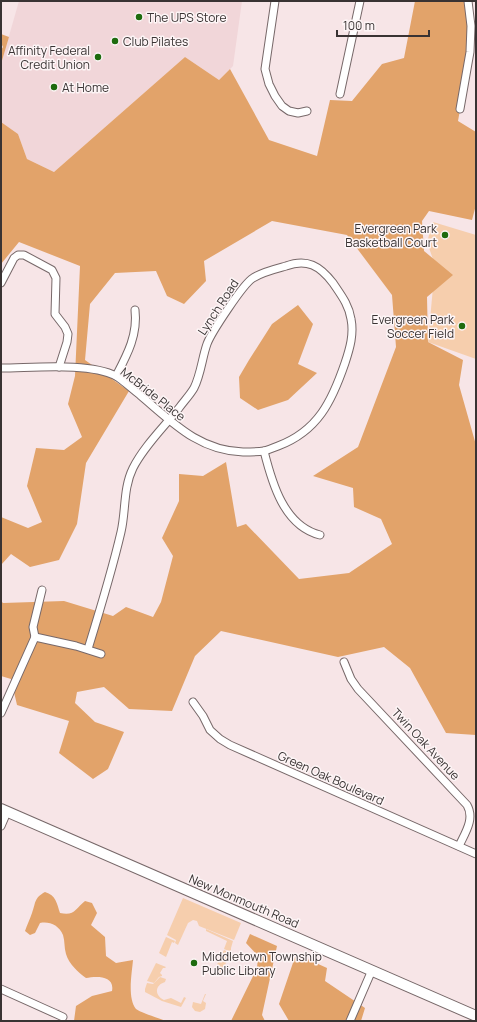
<svg xmlns="http://www.w3.org/2000/svg" width="477" height="1022" viewBox="0 0 477 1022" font-family="Manrope,sans-serif">
<style>
.built{fill:#f1d6d9}
.green{fill:#f6cead}
.forest{fill:#e2a36a}
.lines{fill:none;stroke-linecap:round;stroke-linejoin:round}
.minor-casing{stroke:#776869;stroke-width:9}
.secondary-casing{stroke:#776869;stroke-width:12}
.minor{stroke:#fff;stroke-width:7}
.secondary{stroke:#fff;stroke-width:10}
.poi-dot{fill:#1e6b0e;stroke:#fdf5f6;stroke-width:1.5}
.labels{text-anchor:middle;dominant-baseline:central;stroke-width:3;stroke-linejoin:round;paint-order:stroke}
.poi-label{font-size:12px;fill:#393333;stroke:#fdf5f6;text-anchor:start}
.street-label{font-size:12px;fill:#393333;stroke:#fdf5f6}
</style>
<rect width="100%" height="100%" fill="#f7e5e7"/>
<polygon class="built" points="19,1 242,1 233,66 219,80 185,57 54,172 27,159 18,134 1,122 1,64"/>
<g class="green">
<polygon points="433,222 476,235 476,359 428,342 435,265 427,242"/>
<polygon points="183,898 241,923 234,940 199,926 197,921 193,920 188,923 178,945 175,943 176,940 167,935"/>
<polygon points="206,929 233,941 231,948 231,952 224,949 227,941 206,931"/>
<polygon points="166,937 175,941 174,943 172,942 166,957 159,953"/>
<polygon points="224,950 230,953 223,970 220,973 214,971"/>
<polygon points="156,963 166,967 165,968 163,968 160,973 162,975 162,976 159,977 154,983 147,981"/>
<path d="M 160,977 L 166,979 L 165,982 C 155,985 154,995 164,1000 L 171,998 L 181,1003 L 184,997 L 186,998 L 181,1007 L 162,1001 L 145,992 L 145,989 L 147,983 L 153,984 Z"/>
<polygon points="205,994 206,994 203,1001 206,1003 205,1009 200,1012 195,1011 192,1007 193,1002 201,1004"/>
</g>
<g class="forest">
<polygon points="415,1 472,1 471,47 458,121 476,132 476,205 472,220 429,211 422,221 424,251 453,275 427,297 428,342 463,360 459,385 476,445 476,735 446,733 410,668 384,647 338,657 221,631 195,656 172,711 129,709 104,687 77,692 75,703 95,722 124,732 108,769 93,779 59,753 69,721 17,705 11,679 1,676 1,601 3,603 64,601 113,616 126,607 153,617 161,602 173,556 162,538 179,501 179,474 203,476 226,462 237,527 246,524 299,579 349,573 392,544 381,519 354,507 353,488 313,476 358,447 396,347 392,295 347,235 272,221 204,261 206,281 184,304 167,296 156,271 115,273 90,304 85,360 129,391 86,463 77,524 59,560 30,567 11,554 1,565 1,517 28,528 42,522 27,486 36,448 64,450 82,437 68,404 75,376 80,266 19,242 1,264 1,122 18,134 27,159 54,172 185,57 219,80 230,69 269,140 317,156 330,100 352,101 382,64 404,58"/>
<polygon points="1,34 9,37 1,64 1,50 3,47 1,43"/>
<polygon points="298,305 313,324 298,364 317,373 288,400 258,410 240,398 239,377 249,360 272,324"/>
<path d="M 45,892 C 56,895 57,904 60,913 C 75,916 75,909 85,901 L 92,903 L 97,913 L 91,925 L 105,937 L 106,956 L 116,963 L 133,960 C 132,973 127,998 136,1009 C 141,1013 159,1018 166,1021 L 74,1021 L 76,1006 L 92,996 L 112,991 C 115,975 96,976 86,978 C 78,972 69,964 66,954 C 64,948 65,941 63,935 C 59,925 49,921 40,923 L 35,933 L 30,935 L 25,931 C 27,925 30,919 32,913 C 36,902 34,898 45,892 Z"/>
<polygon points="250,934 277,946 262,1015 265,1021 231,1021 257,968 258,956 246,943"/>
<polygon points="296,954 327,968 325,981 365,1008 361,1021 289,1021 279,1004"/>
</g>
<g class="lines">
<g class="minor-casing">
<g id="minor">
<polyline points="275,1 265,69 269,84 275,96 282,106 289,111 298,113 307,111"/>
<polyline points="340,94 360,1"/>
<polyline points="460,109 470,52 471,26 468,1"/>
<polyline points="1,283 14,258 18,255 24,255 52,270 56,278 55,314 65,327 68,334 67,342 59,367"/>
<path d="M 1,368 C 32,368 89,362 116,376 C 124,381 132,389 140,395 C 172,422 199,451 243,452 C 250,452 257,452 264,451 C 268,450 273,448 278,446 C 318,431 332,401 345,363 C 350,348 354,334 351,319 C 349,305 341,295 333,283 C 320,266 307,258 286,266 C 275,269 262,272 253,278 C 243,284 211,333 207,344 C 202,358 201,374 194,388 C 190,395 184,401 179,408 C 164,427 144,446 133,468 C 123,488 126,511 121,532 C 112,571 100,610 88,649"/>
<path d="M 116,376 C 127,355 138,335 135,310"/>
<path d="M 264,451 C 272,483 284,526 320,535"/>
<polyline points="35,637 76,646 101,654"/>
<polyline points="35,637 33,627 42,590"/>
<path d="M 344,662 L 351,679 L 358,689 L 467,805 C 475,819 465,833 459,846"/>
<polyline points="193,702 203,716 210,730 220,739 230,745 476,854"/>
<polyline points="1,713 35,637"/>
<polyline points="1,826 7,812"/>
<polyline points="1,989 63,1017"/>
<polyline points="350,1021 372,970"/>
</g>
</g>
<g class="secondary-casing">
<polyline id="secondary" points="1,809 476,1016"/>
</g>
<use href="#minor" class="minor"/>
<use href="#secondary" class="secondary"/>
</g>
<g class="poi-dot">
<circle cx="139" cy="17" r="4"/>
<circle cx="115" cy="41" r="4"/>
<circle cx="98" cy="57" r="4"/>
<circle cx="54" cy="87" r="4"/>
<circle cx="445" cy="235" r="4"/>
<circle cx="462" cy="326" r="4"/>
<circle cx="194" cy="963" r="4"/>
</g>
<g class="labels">
<g class="poi-label">
<text x="147" y="17">The UPS Store</text>
<text x="123" y="41">Club Pilates</text>
<text x="90" y="50" text-anchor="end">Affinity Federal<tspan x="90" dy="14">Credit Union</tspan></text>
<text x="62" y="87">At Home</text>
<text x="437" y="228" text-anchor="end">Evergreen Park<tspan x="437" dy="14">Basketball Court</tspan></text>
<text x="454" y="319" text-anchor="end">Evergreen Park<tspan x="454" dy="14">Soccer Field</tspan></text>
<text x="202" y="956">Middletown Township<tspan x="202" dy="14">Public Library</tspan></text>
</g>
<g class="street-label">
<text transform="translate(218 307) rotate(-57)">Lynch Road</text>
<text transform="translate(153 394) rotate(38)">McBride Place</text>
<text transform="translate(426 744) rotate(47)">Twin Oak Avenue</text>
<text transform="translate(331 778) rotate(24)">Green Oak Boulevard</text>
<text transform="translate(244 901) rotate(23)">New Monmouth Road</text>
</g>
</g>
<rect width="477" height="1022" fill="none" stroke="#393333" stroke-width="4"/>
<path d="M337 30v6h92v-6" fill="none" stroke="#393333" stroke-width="2"/>
<text x="343" y="30" font-size="12" fill="#393333" stroke="#fdf5f6" stroke-width="3" paint-order="stroke">100 m</text>
</svg>
